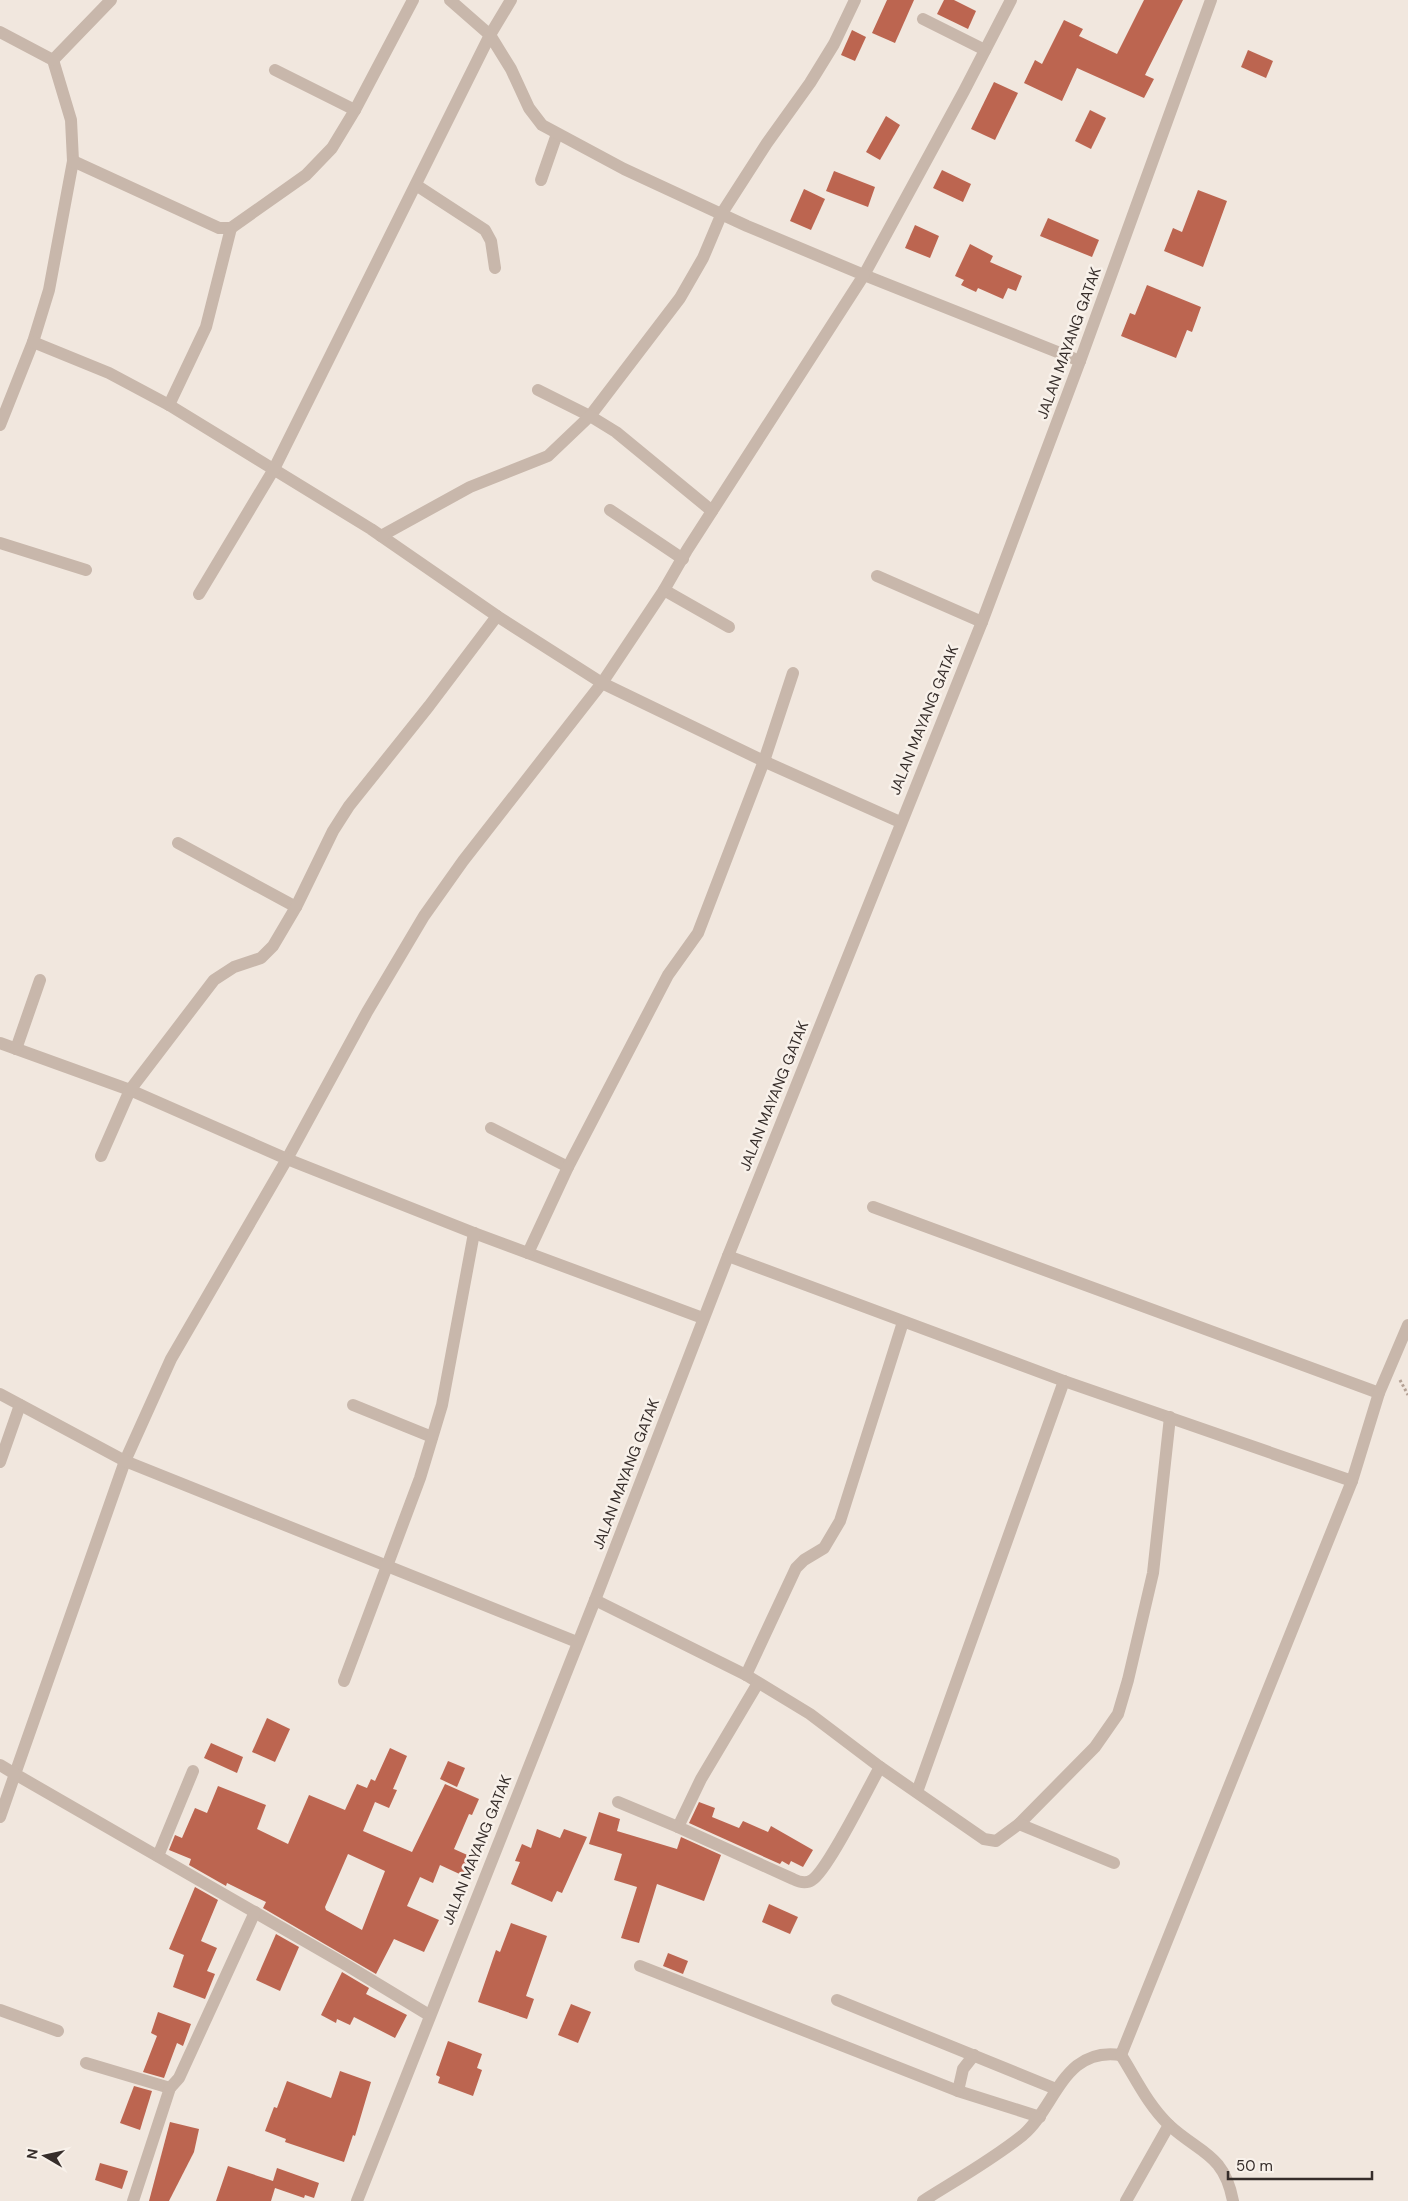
<svg xmlns="http://www.w3.org/2000/svg" width="1408" height="2201" viewBox="0 0 1408 2201" font-family="'DM Sans',sans-serif">
<style>
.building{fill:#bc6550;fill-rule:evenodd}
.lines{fill:none;stroke-linecap:round;stroke-linejoin:round}
.path{stroke:#b4a195;stroke-width:3;stroke-dasharray:2.5 2.5;stroke-linecap:butt}
.minor{stroke:#c8b7ab;stroke-width:12}
.tertiary{stroke:#c8b7ab;stroke-width:12}
.labels{text-anchor:middle;dominant-baseline:central;stroke-width:5;stroke-linejoin:round;paint-order:stroke}
.street-label{font-size:15px;fill:#362d2a;stroke:#f8f1ea}
</style>
<rect width="100%" height="100%" fill="#f1e7de"/>
<g class="building">
<polygon points="887,0 914,0 895,43 872,33"/>
<polygon points="944,0 954,0 976,11 968,29 937,14"/>
<polygon points="1144,0 1183,0 1145,75 1154,79 1144,98 1077,68 1062,101 1024,83 1035,60 1042,64 1064,20 1083,29 1079,36 1117,54"/>
<polygon points="852,30 866,37 855,61 841,55"/>
<polygon points="1248,50 1273,61 1266,78 1241,67"/>
<polygon points="994,82 1018,93 995,140 971,129"/>
<polygon points="1090,110 1106,118 1091,149 1075,141"/>
<polygon points="886,116 900,125 880,160 866,152"/>
<polygon points="942,170 971,184 963,202 933,188"/>
<polygon points="834,171 875,187 868,207 826,191"/>
<polygon points="804,189 825,199 811,230 790,221"/>
<polygon points="1198,190 1227,201 1203,267 1164,251 1173,228 1182,232"/>
<polygon points="1048,218 1099,240 1092,257 1040,236"/>
<polygon points="915,225 939,236 930,258 905,248"/>
<polygon points="970,244 993,256 990,262 1022,276 1016,291 1008,288 1003,299 978,288 976,292 961,285 964,280 955,276"/>
<polygon points="1147,285 1201,307 1192,332 1187,330 1176,358 1121,336 1130,313 1135,315"/>
<polygon points="267,1718 290,1729 275,1762 252,1752"/>
<polygon points="211,1743 243,1757 237,1773 204,1758"/>
<path d="M 390,1748 L 407,1756 L 393,1789 L 397,1790 L 389,1808 L 375,1802 L 363,1831 L 412,1852 L 445,1784 L 479,1799 L 472,1815 L 469,1814 L 454,1849 L 474,1858 L 466,1877 L 440,1865 L 433,1883 L 420,1877 L 407,1906 L 439,1920 L 424,1952 L 394,1939 L 376,1974 L 263,1908 L 266,1902 L 227,1883 L 226,1886 L 189,1865 L 191,1859 L 169,1850 L 175,1835 L 182,1838 L 195,1808 L 207,1813 L 218,1786 L 266,1805 L 257,1829 L 288,1844 L 309,1795 L 345,1810 L 357,1784 L 367,1788 L 371,1779 L 375,1781 ZM 348,1854 L 385,1871 L 362,1930 L 326,1910 L 325,1907 Z"/>
<polygon points="448,1761 465,1768 457,1787 440,1779"/>
<polygon points="699,1802 715,1808 712,1817 739,1828 743,1821 768,1832 771,1826 813,1850 803,1867 791,1861 789,1865 782,1861 780,1864 689,1823"/>
<polygon points="599,1812 620,1819 617,1831 677,1849 681,1837 721,1855 704,1901 657,1884 639,1943 621,1938 637,1887 614,1880 622,1854 589,1844"/>
<polygon points="537,1829 560,1838 564,1829 587,1837 562,1893 557,1891 552,1902 511,1884 520,1862 515,1861 522,1844 531,1848"/>
<polygon points="195,1887 218,1900 201,1941 217,1948 207,1971 215,1974 205,1999 173,1987 184,1955 169,1949"/>
<polygon points="769,1904 798,1917 790,1934 762,1922"/>
<polygon points="511,1923 547,1936 526,1996 534,1999 527,2019 478,2002 496,1950 500,1952"/>
<polygon points="276,1934 299,1947 280,1991 256,1980"/>
<polygon points="668,1953 688,1961 683,1974 663,1966"/>
<polygon points="342,1972 369,1988 366,1994 407,2015 395,2038 354,2017 350,2025 337,2019 336,2023 321,2015"/>
<polygon points="571,2004 591,2012 578,2043 558,2035"/>
<polygon points="158,2012 191,2024 183,2046 177,2043 164,2078 143,2072 157,2036 151,2033"/>
<polygon points="448,2041 482,2054 477,2068 482,2070 473,2096 438,2083 440,2077 436,2075"/>
<polygon points="340,2071 371,2082 355,2136 353,2135 344,2162 285,2142 286,2139 265,2131 274,2107 277,2108 287,2081 331,2098"/>
<polygon points="134,2086 152,2091 140,2130 120,2123"/>
<polygon points="170,2122 199,2129 194,2152 169,2201 149,2201"/>
<polygon points="100,2163 128,2171 122,2189 95,2180"/>
<polygon points="228,2166 273,2181 277,2168 319,2183 314,2198 305,2195 304,2198 275,2188 271,2201 216,2201"/>
</g>
<g class="lines">
<polyline class="path" points="1400,1380 1408,1395"/>
<g class="minor">
<polyline points="450,0 490,35 511,0"/>
<polyline points="1011,0 964,91 864,275 1080,361"/>
<polyline points="923,19 985,50"/>
<polyline points="0,32 53,60 71,120 73,161 49,290 33,342 0,425"/>
<polyline points="53,60 111,0"/>
<polyline points="275,70 355,110"/>
<polyline points="73,161 219,228 231,228 306,175 332,148 355,110 413,0"/>
<polyline points="541,180 557,134"/>
<polyline points="416,185 485,230 491,241 495,268"/>
<polyline points="33,342 109,373 169,405 371,529 497,616"/>
<polyline points="538,390 590,416 680,298 703,258 722,213 767,143 810,83 834,44 855,0"/>
<polyline points="169,405 206,327 231,228"/>
<polyline points="610,510 683,559"/>
<polyline points="381,536 470,487 548,456 590,416 616,432 712,511"/>
<polyline points="0,543 86,570"/>
<polyline points="877,576 982,622"/>
<polyline points="664,590 729,627"/>
<polyline points="199,594 274,469 490,35 511,69 529,108 542,125 624,169 747,226 864,275 687,550 664,590 602,683 463,861 424,916 367,1012 287,1159 474,1233 703,1318"/>
<polyline points="178,843 296,907"/>
<polyline points="0,1043 130,1090 287,1159 171,1359 125,1461 15,1774 343,1963 429,2015"/>
<polyline points="16,1049 40,980"/>
<polyline points="491,1128 568,1167"/>
<polyline points="101,1156 130,1090 214,980 234,967 261,958 273,946 296,907 333,831 349,806 429,706 497,616 602,683 770,764 900,822"/>
<polyline points="873,1207 1379,1393"/>
<polyline points="528,1253 568,1167 668,975 698,933 764,761 793,673"/>
<path d="M 728,1256 L 1064,1381 L 1352,1481 L 1121,2055 C 1063,2046 1056,2107 1023,2135 C 992,2160 956,2180 923,2201"/>
<polyline points="0,1394 125,1461 577,1642"/>
<polyline points="353,1405 432,1437"/>
<polyline points="0,1462 20,1405"/>
<polyline points="1352,1481 1379,1393 1408,1325"/>
<polyline points="595,1600 746,1675 810,1714 880,1767 984,1839 996,1841 1019,1824 1095,1747 1118,1714 1128,1680 1153,1573 1170,1417"/>
<polyline points="746,1675 796,1568 804,1560 824,1548 840,1521 903,1322"/>
<polyline points="344,1681 420,1478 442,1405 474,1233"/>
<path d="M 758,1683 L 701,1779 L 678,1827 L 793,1879 C 799,1882 806,1884 812,1880 C 828,1870 868,1788 880,1767"/>
<polyline points="0,1765 15,1774 0,1817"/>
<polyline points="917,1792 1064,1381"/>
<polyline points="618,1802 678,1827"/>
<polyline points="1019,1824 1114,1863"/>
<polyline points="158,1856 193,1771"/>
<polyline points="640,1966 958,2091 1040,2117"/>
<polyline points="837,2000 1056,2089"/>
<polyline points="0,2010 58,2031"/>
<path d="M 1121,2055 C 1136,2079 1148,2105 1169,2125 C 1199,2153 1224,2153 1233,2201"/>
<polyline points="86,2063 170,2088"/>
<polyline points="958,2091 963,2069 974,2055"/>
<polyline points="133,2201 170,2088 179,2078 255,1912"/>
<polyline points="1126,2201 1169,2125"/>
</g>
<polyline class="tertiary" points="357,2201 595,1600 728,1256 982,622 1080,361 1211,0"/>
</g>
<g class="labels">
<g class="street-label">
<text transform="translate(1069 343) rotate(-70)">JALAN MAYANG GATAK</text>
<text transform="translate(924 720) rotate(-68)">JALAN MAYANG GATAK</text>
<text transform="translate(774 1096) rotate(-68)">JALAN MAYANG GATAK</text>
<text transform="translate(626 1474) rotate(-69)">JALAN MAYANG GATAK</text>
<text transform="translate(477 1850) rotate(-68)">JALAN MAYANG GATAK</text>
</g>
</g>
<g transform="translate(45 2156) rotate(279)" stroke="#f8f1ea" stroke-width="4" paint-order="stroke">
<path d="M0-4L9 19L0 12L-9 19Z" fill="#362d2a"/>
<text y="-8" font-size="14" font-weight="bold" text-anchor="middle" fill="#362d2a">N</text>
</g>
<path d="M1228 2171v8h144v-8" fill="none" stroke="#362d2a" stroke-width="2.5"/>
<text x="1236" y="2171" font-size="15" fill="#362d2a" stroke="#f8f1ea" stroke-width="4" paint-order="stroke">50 m</text>
</svg>
